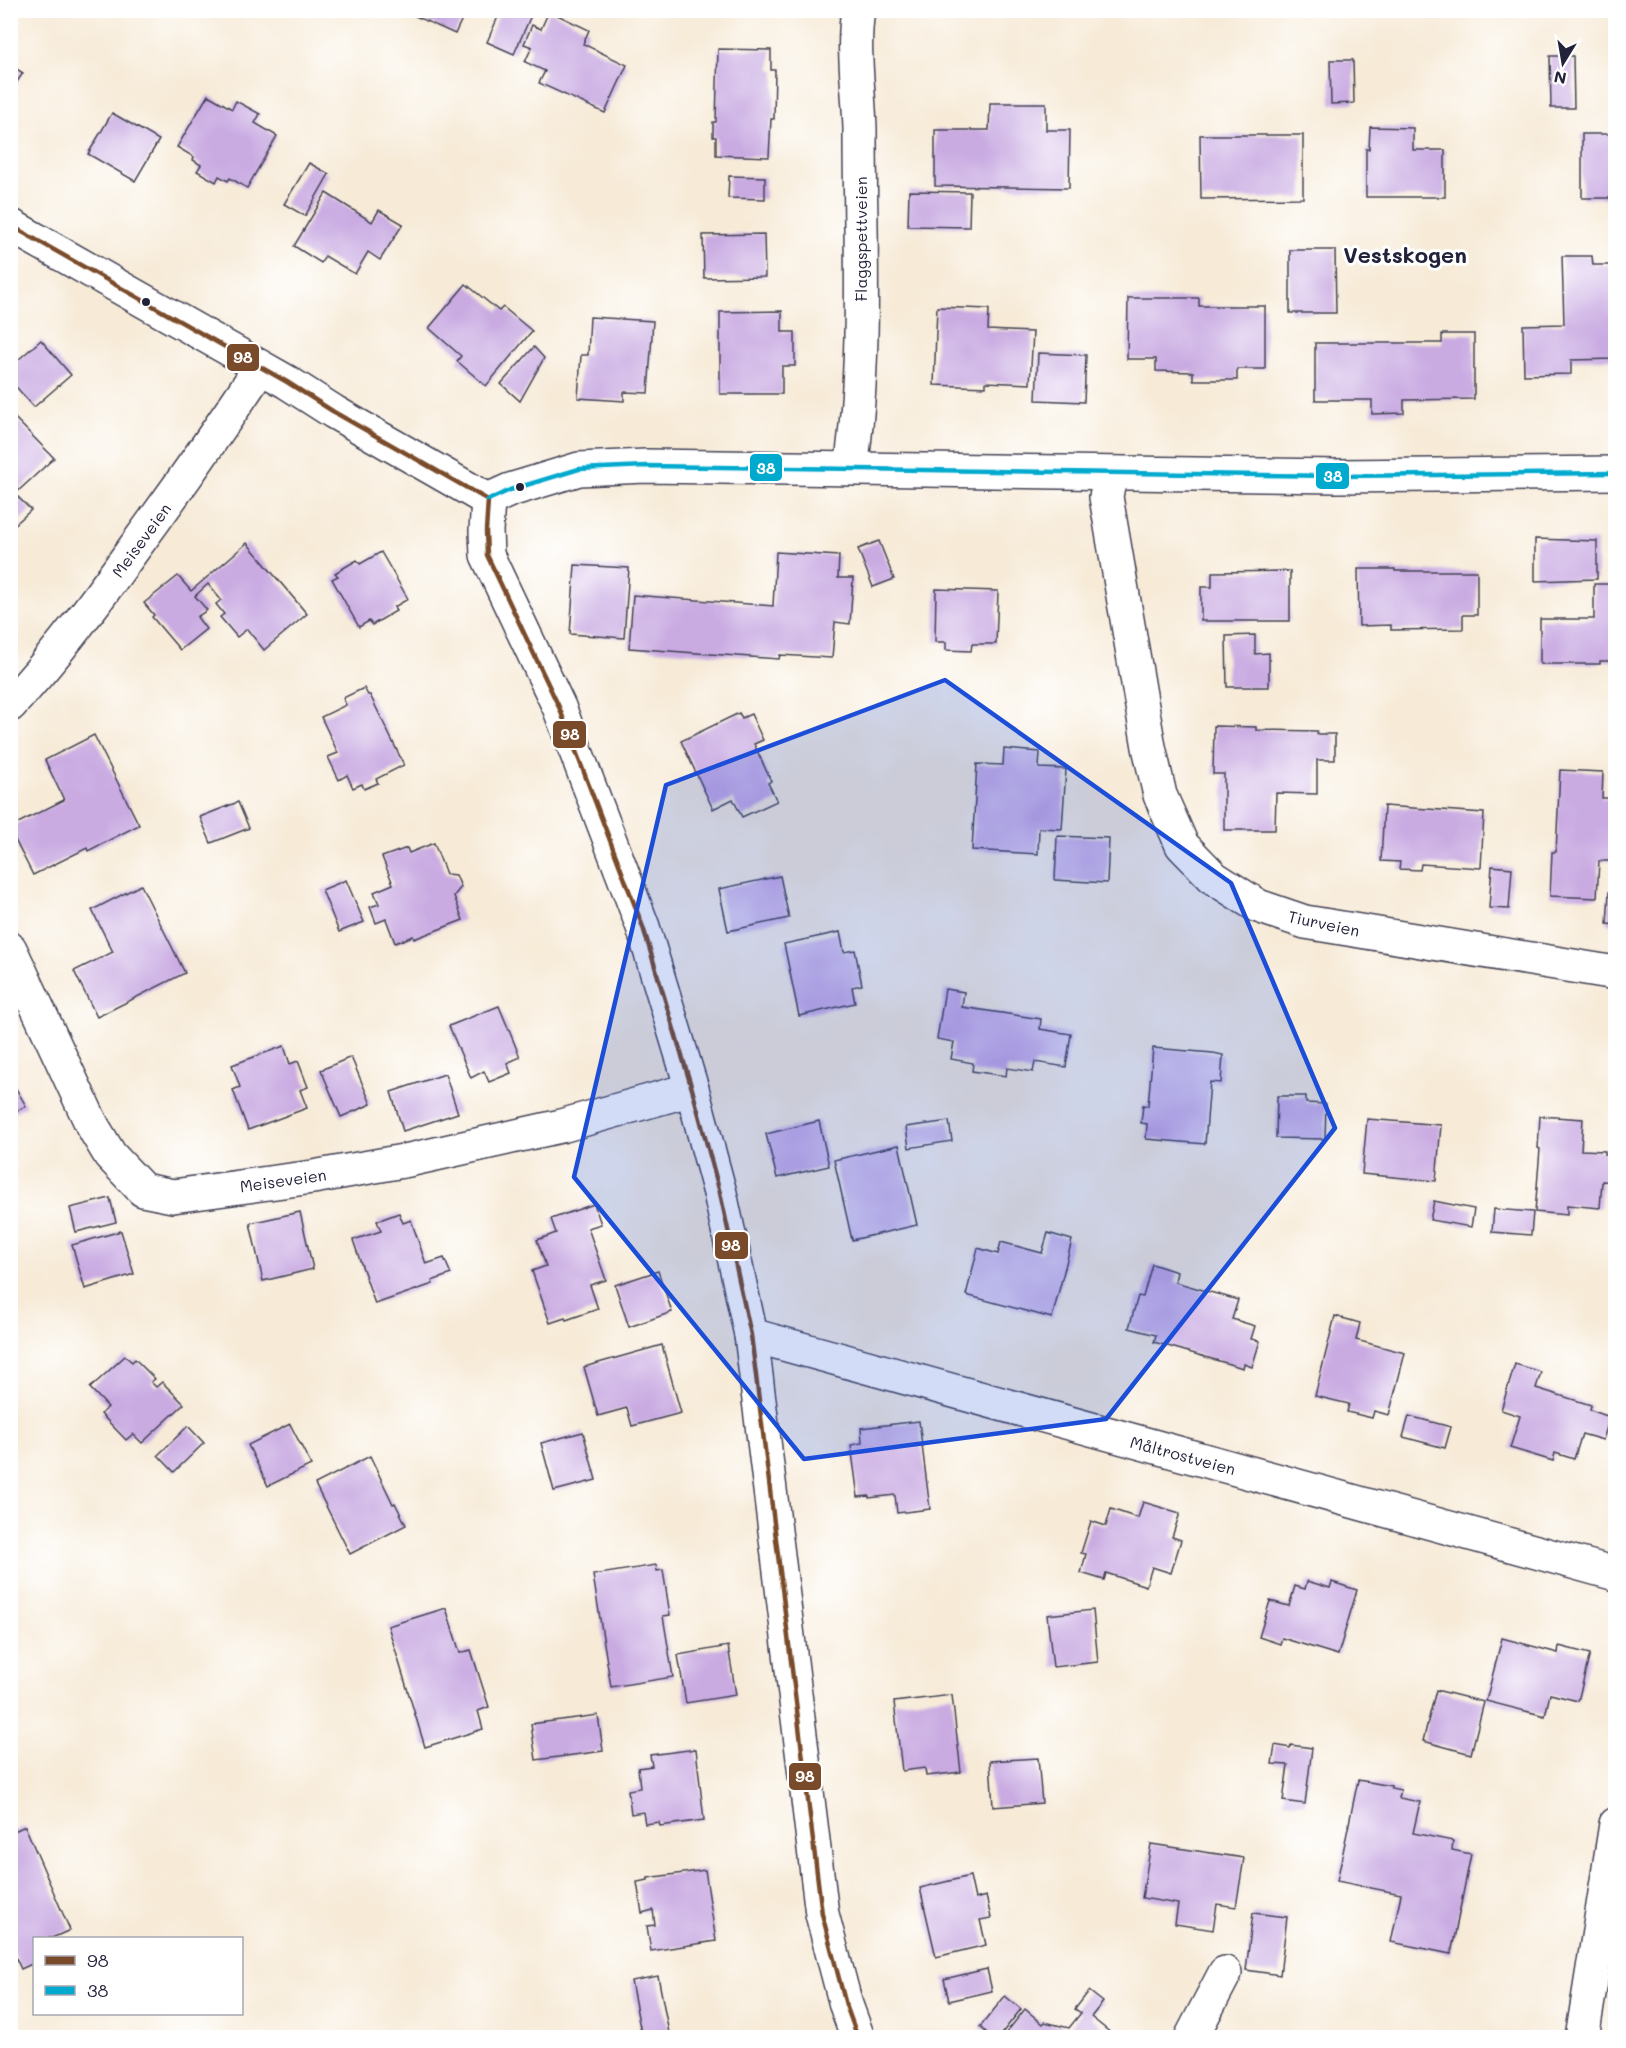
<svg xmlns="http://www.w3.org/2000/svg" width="1626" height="2048" viewBox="0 0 1626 2048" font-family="Mali,sans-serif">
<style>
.building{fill:#c9abe2}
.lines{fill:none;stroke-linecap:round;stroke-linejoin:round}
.street-casing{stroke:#424053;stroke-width:36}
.street{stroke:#fff;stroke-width:33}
.bus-1-casing{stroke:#fff;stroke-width:9}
.bus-2-casing{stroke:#fff;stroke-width:9}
.bus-1{stroke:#7a4b2a;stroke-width:4.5}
.bus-2{stroke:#00a9ce;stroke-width:4.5}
.marked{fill:#1d4ed8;fill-opacity:0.2;stroke:#1d4ed8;stroke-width:4.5;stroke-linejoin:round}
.bus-dot{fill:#22223b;stroke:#fff;stroke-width:2}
.labels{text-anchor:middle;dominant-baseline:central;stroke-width:6;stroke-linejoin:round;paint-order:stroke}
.street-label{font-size:16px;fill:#22223b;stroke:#fff}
.district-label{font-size:22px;font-weight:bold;fill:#22223b;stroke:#fff}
.line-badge{stroke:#fff;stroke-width:2}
.badge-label{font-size:16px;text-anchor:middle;font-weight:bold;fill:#fff}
</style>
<rect width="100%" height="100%" fill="#fff"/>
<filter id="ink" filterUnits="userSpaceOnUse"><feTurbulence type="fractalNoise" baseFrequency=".0167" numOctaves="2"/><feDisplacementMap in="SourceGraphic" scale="12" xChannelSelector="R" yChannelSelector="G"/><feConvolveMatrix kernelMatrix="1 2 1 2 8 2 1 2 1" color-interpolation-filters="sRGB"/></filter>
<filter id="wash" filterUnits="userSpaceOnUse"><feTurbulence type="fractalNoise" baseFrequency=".008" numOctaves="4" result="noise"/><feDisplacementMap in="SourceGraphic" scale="24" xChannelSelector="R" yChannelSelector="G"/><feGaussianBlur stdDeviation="1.35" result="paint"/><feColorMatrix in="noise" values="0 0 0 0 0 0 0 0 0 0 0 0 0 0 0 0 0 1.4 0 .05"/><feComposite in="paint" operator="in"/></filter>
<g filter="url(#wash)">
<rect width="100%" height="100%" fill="#f7ebd8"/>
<g id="blocks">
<g class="building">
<polygon points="402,10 466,10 455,34"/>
<polygon points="501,10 533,11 514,54 487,42"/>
<polygon points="549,11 589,30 583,44 627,65 605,113 539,83 545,71 525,62 532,47 524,44 532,25 541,29"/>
<polygon points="718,49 771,50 771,70 775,70 774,119 771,119 769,157 716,155 716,137 713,137 713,122 716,122"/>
<polygon points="1550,56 1573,56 1574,108 1551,108"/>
<polygon points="1330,60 1353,60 1354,103 1331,104"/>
<polygon points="10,65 23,73 10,92"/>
<polygon points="208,95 232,109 236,101 260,114 255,123 277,136 247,188 230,178 228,181 219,176 216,182 197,171 201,165 193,160 194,157 177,147"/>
<polygon points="990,103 1046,103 1046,130 1070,130 1069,188 935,186 935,130 989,130"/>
<polygon points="112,113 159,140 135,181 88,154"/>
<polygon points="1370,127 1413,128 1413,150 1445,150 1445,197 1366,197 1366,149 1369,149"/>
<rect x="1582" y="134" width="34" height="64"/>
<polygon points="1200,135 1303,135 1303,198 1201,199"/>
<polygon points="309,163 329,174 305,216 284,204"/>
<polygon points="729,176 765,177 765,199 728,198"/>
<polygon points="909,191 970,192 969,227 908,226"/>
<polygon points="326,193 372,222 379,210 403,224 380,260 368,252 355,274 325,256 321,263 294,246"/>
<polygon points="764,234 765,277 704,278 703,235"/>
<polygon points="1290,250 1335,250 1336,313 1290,313"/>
<polygon points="1562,256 1592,256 1593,265 1614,265 1616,359 1571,360 1571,374 1524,375 1523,325 1564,324"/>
<polygon points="466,284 499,311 503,307 532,331 486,386 457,361 461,356 429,328"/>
<polygon points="1128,298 1199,298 1199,306 1265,306 1265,369 1237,369 1237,380 1193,380 1193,372 1156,371 1156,359 1127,359"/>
<polygon points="937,307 989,309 988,330 1033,332 1030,384 986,382 986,387 934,385"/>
<polygon points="782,311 782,332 795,332 795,366 782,366 782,394 720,394 720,312"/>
<polygon points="590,317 653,321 648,393 624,392 624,401 578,398 581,355 588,355"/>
<polygon points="1442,334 1474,334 1474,399 1404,400 1404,413 1372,414 1372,400 1315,400 1315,343 1442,343"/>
<polygon points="41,340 71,375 34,407 10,380 10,367"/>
<polygon points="534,347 544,358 520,401 501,384"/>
<polygon points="1038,353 1086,355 1084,402 1036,400"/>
<polygon points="10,413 54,458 15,494 31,510 10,529"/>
<polygon points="1535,539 1597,541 1597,579 1535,581"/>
<polygon points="879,541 894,579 873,587 858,549"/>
<polygon points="247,543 307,614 264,650 247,629 237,637 220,617 224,614 216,604 221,600 208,584 195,596 207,610 197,617 206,629 180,650 152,617 154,615 144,603 178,576 191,591"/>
<polygon points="381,552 408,599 394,607 396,611 372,625 369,621 359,627 332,579 338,576 335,573 357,560 360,564"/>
<polygon points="776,552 839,556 838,578 853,578 850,624 835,622 832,658 780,655 779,659 629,648 633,595 773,606"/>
<polygon points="575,565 629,568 624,638 570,634"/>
<polygon points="1358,569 1395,569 1395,571 1477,571 1477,615 1463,615 1463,629 1391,630 1391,625 1359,626"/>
<polygon points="1290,571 1290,621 1201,621 1201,587 1212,587 1212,572"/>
<polygon points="1594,584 1616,584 1616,661 1600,661 1600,664 1540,664 1540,619 1594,619"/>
<polygon points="936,589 998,591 996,644 972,644 971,651 946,650 946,642 935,642"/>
<polygon points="1255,635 1255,654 1269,653 1269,687 1227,687 1226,636"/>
<polygon points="364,688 368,695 370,695 404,765 376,779 378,783 364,789 362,784 353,788 347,775 339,780 328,757 338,753 321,717 346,705 343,698"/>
<polygon points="739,713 742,718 751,714 763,740 754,744 771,781 768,783 777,801 742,817 733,799 713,809 681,741"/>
<polygon points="1214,726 1256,727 1256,730 1317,731 1317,734 1335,734 1335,760 1317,760 1317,794 1276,793 1275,830 1224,830 1224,774 1213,774"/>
<polygon points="94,735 139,825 88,851 87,848 33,875 10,830 10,827 64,800 45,760"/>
<polygon points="1004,749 1040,752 1039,768 1066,769 1062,829 1039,828 1038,854 972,850 977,764 1003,765"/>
<polygon points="1560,770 1603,772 1602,798 1616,798 1616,861 1599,861 1597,898 1550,896 1552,852 1556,852"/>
<polygon points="238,802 249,828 211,843 200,817"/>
<polygon points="1384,806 1484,813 1481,868 1421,864 1420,870 1399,869 1400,862 1381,861"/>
<polygon points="1057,836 1109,838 1107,883 1055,880"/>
<polygon points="434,843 446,874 456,875 461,887 454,896 463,920 414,939 413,936 395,943 386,919 376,923 370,907 379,904 374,892 393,884 382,857 407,848 409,853"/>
<polygon points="1492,866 1512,868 1509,909 1489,908"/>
<polygon points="780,876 789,918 728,931 719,889"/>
<polygon points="346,880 364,922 339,932 322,890"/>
<polygon points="141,885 185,973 97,1017 74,971 113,952 92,910"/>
<polygon points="1609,892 1616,893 1616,925 1607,924"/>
<polygon points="840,932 844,952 855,950 862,985 852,987 855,1003 799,1016 784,944"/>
<polygon points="945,989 964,992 962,1007 1041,1019 1040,1029 1071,1034 1066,1067 1035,1062 1033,1072 1007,1068 1006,1076 972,1071 973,1063 951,1059 954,1042 937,1039"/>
<polygon points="499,1006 520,1057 507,1063 511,1073 489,1082 484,1071 471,1078 449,1026"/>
<polygon points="284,1046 290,1064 298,1061 308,1087 300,1090 307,1108 248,1130 233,1090 240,1087 232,1065"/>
<polygon points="1153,1048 1213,1053 1223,1055 1221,1083 1210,1082 1205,1144 1146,1139 1147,1124 1141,1123 1143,1105 1148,1106"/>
<polygon points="351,1057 371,1104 341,1117 321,1070"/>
<polygon points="445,1074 458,1113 403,1131 391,1092"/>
<polygon points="10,1078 26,1106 10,1114"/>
<polygon points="1277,1096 1306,1096 1306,1103 1326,1104 1325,1139 1276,1138"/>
<polygon points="1540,1116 1583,1119 1581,1150 1605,1151 1605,1154 1616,1155 1616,1182 1602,1181 1600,1208 1567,1205 1567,1215 1535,1212 1540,1149 1538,1148"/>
<polygon points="1367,1119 1441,1125 1436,1181 1362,1174"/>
<polygon points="819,1121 829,1166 777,1178 766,1134"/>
<polygon points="949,1121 952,1141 909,1148 906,1127"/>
<polygon points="899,1145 917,1225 852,1240 834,1160"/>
<polygon points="110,1198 116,1222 76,1232 70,1208"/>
<polygon points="1434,1201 1474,1209 1471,1227 1430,1220"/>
<polygon points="594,1204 601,1224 588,1228 606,1280 590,1285 598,1309 566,1320 565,1318 550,1323 532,1271 546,1266 537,1240 556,1233 551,1219"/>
<polygon points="1494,1209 1533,1212 1531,1235 1492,1232"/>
<polygon points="300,1212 313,1269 263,1281 250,1223"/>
<polygon points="399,1213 403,1223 411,1220 426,1264 444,1258 451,1274 432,1281 433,1284 375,1304 353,1240 381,1231 377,1221"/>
<polygon points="121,1231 134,1274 85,1289 72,1245"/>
<polygon points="1048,1233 1072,1240 1052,1318 966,1295 978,1248 998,1254 1001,1242 1042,1253"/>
<polygon points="1152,1264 1177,1272 1175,1282 1238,1300 1232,1319 1255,1326 1251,1339 1260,1341 1252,1367 1244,1364 1243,1368 1154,1342 1156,1335 1129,1328 1138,1296 1143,1297"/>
<polygon points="658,1271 672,1312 629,1327 615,1285"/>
<polygon points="1335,1316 1360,1323 1356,1340 1405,1353 1389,1415 1374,1411 1372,1418 1347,1412 1349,1404 1315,1396"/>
<polygon points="662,1345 681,1413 632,1426 627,1408 598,1416 584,1367"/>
<polygon points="125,1356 132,1362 135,1359 155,1379 151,1382 156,1387 162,1382 184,1404 142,1443 133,1434 126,1440 101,1414 108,1407 90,1388"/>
<polygon points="1515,1364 1541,1372 1536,1388 1591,1405 1590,1410 1610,1417 1603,1440 1582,1434 1574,1459 1555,1453 1553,1461 1510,1448 1520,1416 1501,1410"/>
<polygon points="1409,1416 1451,1427 1445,1448 1403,1437"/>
<polygon points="919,1421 930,1509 897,1513 895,1495 869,1498 869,1496 858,1497 851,1445 862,1443 861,1428"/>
<polygon points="290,1424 311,1465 268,1486 248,1445"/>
<polygon points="188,1426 204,1443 174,1472 158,1455"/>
<polygon points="583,1432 596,1480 554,1491 541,1443"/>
<polygon points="370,1456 393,1504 395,1503 406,1525 350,1554 315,1484"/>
<polygon points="1143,1502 1180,1513 1172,1537 1181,1540 1171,1573 1152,1567 1146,1586 1106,1573 1104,1580 1081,1573 1086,1554 1081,1553 1091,1521 1106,1526 1111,1509 1138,1518"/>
<polygon points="656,1565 657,1571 663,1570 670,1615 663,1616 673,1677 611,1687 593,1575"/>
<polygon points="1307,1581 1330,1588 1332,1582 1357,1590 1338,1655 1282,1638 1280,1644 1259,1637 1270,1601 1289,1606 1295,1586 1305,1589"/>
<polygon points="446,1608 460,1653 471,1650 489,1707 478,1711 483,1729 425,1747 388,1626"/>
<polygon points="1093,1610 1098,1662 1053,1667 1047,1615"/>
<polygon points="1502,1638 1558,1653 1559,1646 1590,1654 1578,1701 1550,1694 1545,1716 1486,1701"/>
<polygon points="728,1646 736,1695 686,1703 678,1655"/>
<polygon points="1436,1690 1484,1702 1471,1754 1423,1741"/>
<polygon points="952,1695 961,1772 926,1776 925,1768 902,1771 894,1702"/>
<polygon points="598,1715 603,1751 536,1760 531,1724"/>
<polygon points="1275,1745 1290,1748 1291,1745 1312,1748 1305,1804 1283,1801 1288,1765 1272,1764"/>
<polygon points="696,1749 704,1820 660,1826 659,1822 645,1824 643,1812 631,1814 628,1790 640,1788 638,1768 652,1766 650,1755"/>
<polygon points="1038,1758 1042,1803 993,1807 990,1761"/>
<polygon points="1358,1780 1391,1786 1391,1788 1401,1790 1399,1798 1420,1802 1413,1833 1453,1841 1452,1850 1471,1854 1451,1954 1391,1942 1401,1894 1337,1881"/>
<polygon points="25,1826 70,1930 52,1938 34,1938 34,1963 21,1969 10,1945 10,1833"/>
<polygon points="1151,1844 1244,1858 1236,1907 1217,1904 1213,1930 1175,1924 1178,1904 1142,1898"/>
<polygon points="705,1870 716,1941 651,1951 647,1926 655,1925 653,1910 642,1913 637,1882 648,1880 648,1878"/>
<polygon points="970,1876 975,1899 986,1896 991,1918 980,1920 986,1945 936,1957 920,1888"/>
<polygon points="1253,1913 1287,1917 1280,1975 1246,1970"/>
<polygon points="987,1969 992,1991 949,2001 944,1979"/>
<polygon points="658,1976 670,2038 642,2038 631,1981"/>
<polygon points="1089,1991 1103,2002 1091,2017 1117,2038 1002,2038 1025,2009 1043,2024 1045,2022 1069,2028 1081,2013 1075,2009"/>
<polygon points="1005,1996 1021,2009 998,2038 993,2038 980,2027"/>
</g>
</g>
</g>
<g filter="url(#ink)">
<use href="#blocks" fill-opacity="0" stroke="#424053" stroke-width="1.5"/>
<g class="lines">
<g class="street-casing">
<g id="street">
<polyline points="10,225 287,382 334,412 488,500 486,531 487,555 559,707 643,927 692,1089 720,1193 751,1335 822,1914 846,2005 858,2038"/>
<path d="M 851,468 C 867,356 860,242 860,129 C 859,90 852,49 858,10"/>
<polyline points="1110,474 1106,497 1149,747 1160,795 1182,845 1214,878 1258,906 1305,922 1616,973"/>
<polyline points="488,500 510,490 579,469 646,466 1337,476 1616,473"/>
<path d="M 10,705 C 55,657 94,604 132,551 C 176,491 219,430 260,368"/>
<polyline points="10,949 92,1125 110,1155 143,1190 173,1196 313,1177 409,1160 561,1126 692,1089"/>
<polyline points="751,1335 1616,1574"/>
<polyline points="1191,2038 1225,1973"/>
<polyline points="1582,2038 1616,1824"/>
</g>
</g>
<use href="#street" class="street"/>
<g class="bus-1-casing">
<polyline id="bus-1" points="10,225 287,382 334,412 488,500 486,531 487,555 559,707 643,927 692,1089 720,1193 751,1335 822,1914 846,2005 858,2038"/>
</g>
<g class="bus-2-casing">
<polyline id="bus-2" points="488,500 510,490 579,469 646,466 1337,476 1616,473"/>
</g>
<use href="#bus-1" class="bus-1"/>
<use href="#bus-2" class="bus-2"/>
</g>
</g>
<path class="marked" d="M 945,680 L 1231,883 L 1335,1128 L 1106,1419 L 804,1459 L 574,1177 L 666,785 Z"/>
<g class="bus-dot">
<circle cx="146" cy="302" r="5"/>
<circle cx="520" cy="487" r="5"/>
</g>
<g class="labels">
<g class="street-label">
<text transform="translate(860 239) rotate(-90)">Flaggspettveien</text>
<text transform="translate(141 540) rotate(-54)">Meiseveien</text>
<text transform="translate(1324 923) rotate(12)">Tiurveien</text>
<text transform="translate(283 1180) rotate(-8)">Meiseveien</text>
<text transform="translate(1183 1455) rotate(15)">Måltrostveien</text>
</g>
<g class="district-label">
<text x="1405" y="254">Vestskogen</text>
</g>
</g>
<g class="line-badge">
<rect x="226" y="343" width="34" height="29" rx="6" fill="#7a4b2a"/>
<rect x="749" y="453" width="34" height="29" rx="6" fill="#00a9ce"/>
<rect x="1315" y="462" width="35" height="28" rx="6" fill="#00a9ce"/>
<rect x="552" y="720" width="35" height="29" rx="6" fill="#7a4b2a"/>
<rect x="714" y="1231" width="35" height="29" rx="6" fill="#7a4b2a"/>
<rect x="788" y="1762" width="34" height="29" rx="6" fill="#7a4b2a"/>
</g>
<g class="badge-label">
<text x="243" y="363">98</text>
<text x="766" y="474">38</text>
<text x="1333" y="482">38</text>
<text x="570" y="740">98</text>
<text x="731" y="1251">98</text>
<text x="805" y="1782">98</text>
</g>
<rect width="1626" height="2048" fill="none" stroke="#fff" stroke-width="36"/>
<rect x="33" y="1937" width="210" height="78" fill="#ffffff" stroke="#a7a7b1" stroke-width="1.5"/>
<rect x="45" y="1956" width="30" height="9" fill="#7a4b2a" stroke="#a7a7b1" stroke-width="1.5"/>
<text x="87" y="1967" font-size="18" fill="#22223b">98</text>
<rect x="45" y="1986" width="30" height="9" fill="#00a9ce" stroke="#a7a7b1" stroke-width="1.5"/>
<text x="87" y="1997" font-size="18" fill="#22223b">38</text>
<g transform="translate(1563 63) rotate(191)" stroke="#ffffff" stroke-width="4.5" paint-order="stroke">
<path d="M0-4.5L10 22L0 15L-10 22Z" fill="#22223b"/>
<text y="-9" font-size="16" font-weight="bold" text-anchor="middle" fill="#22223b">N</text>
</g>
</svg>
